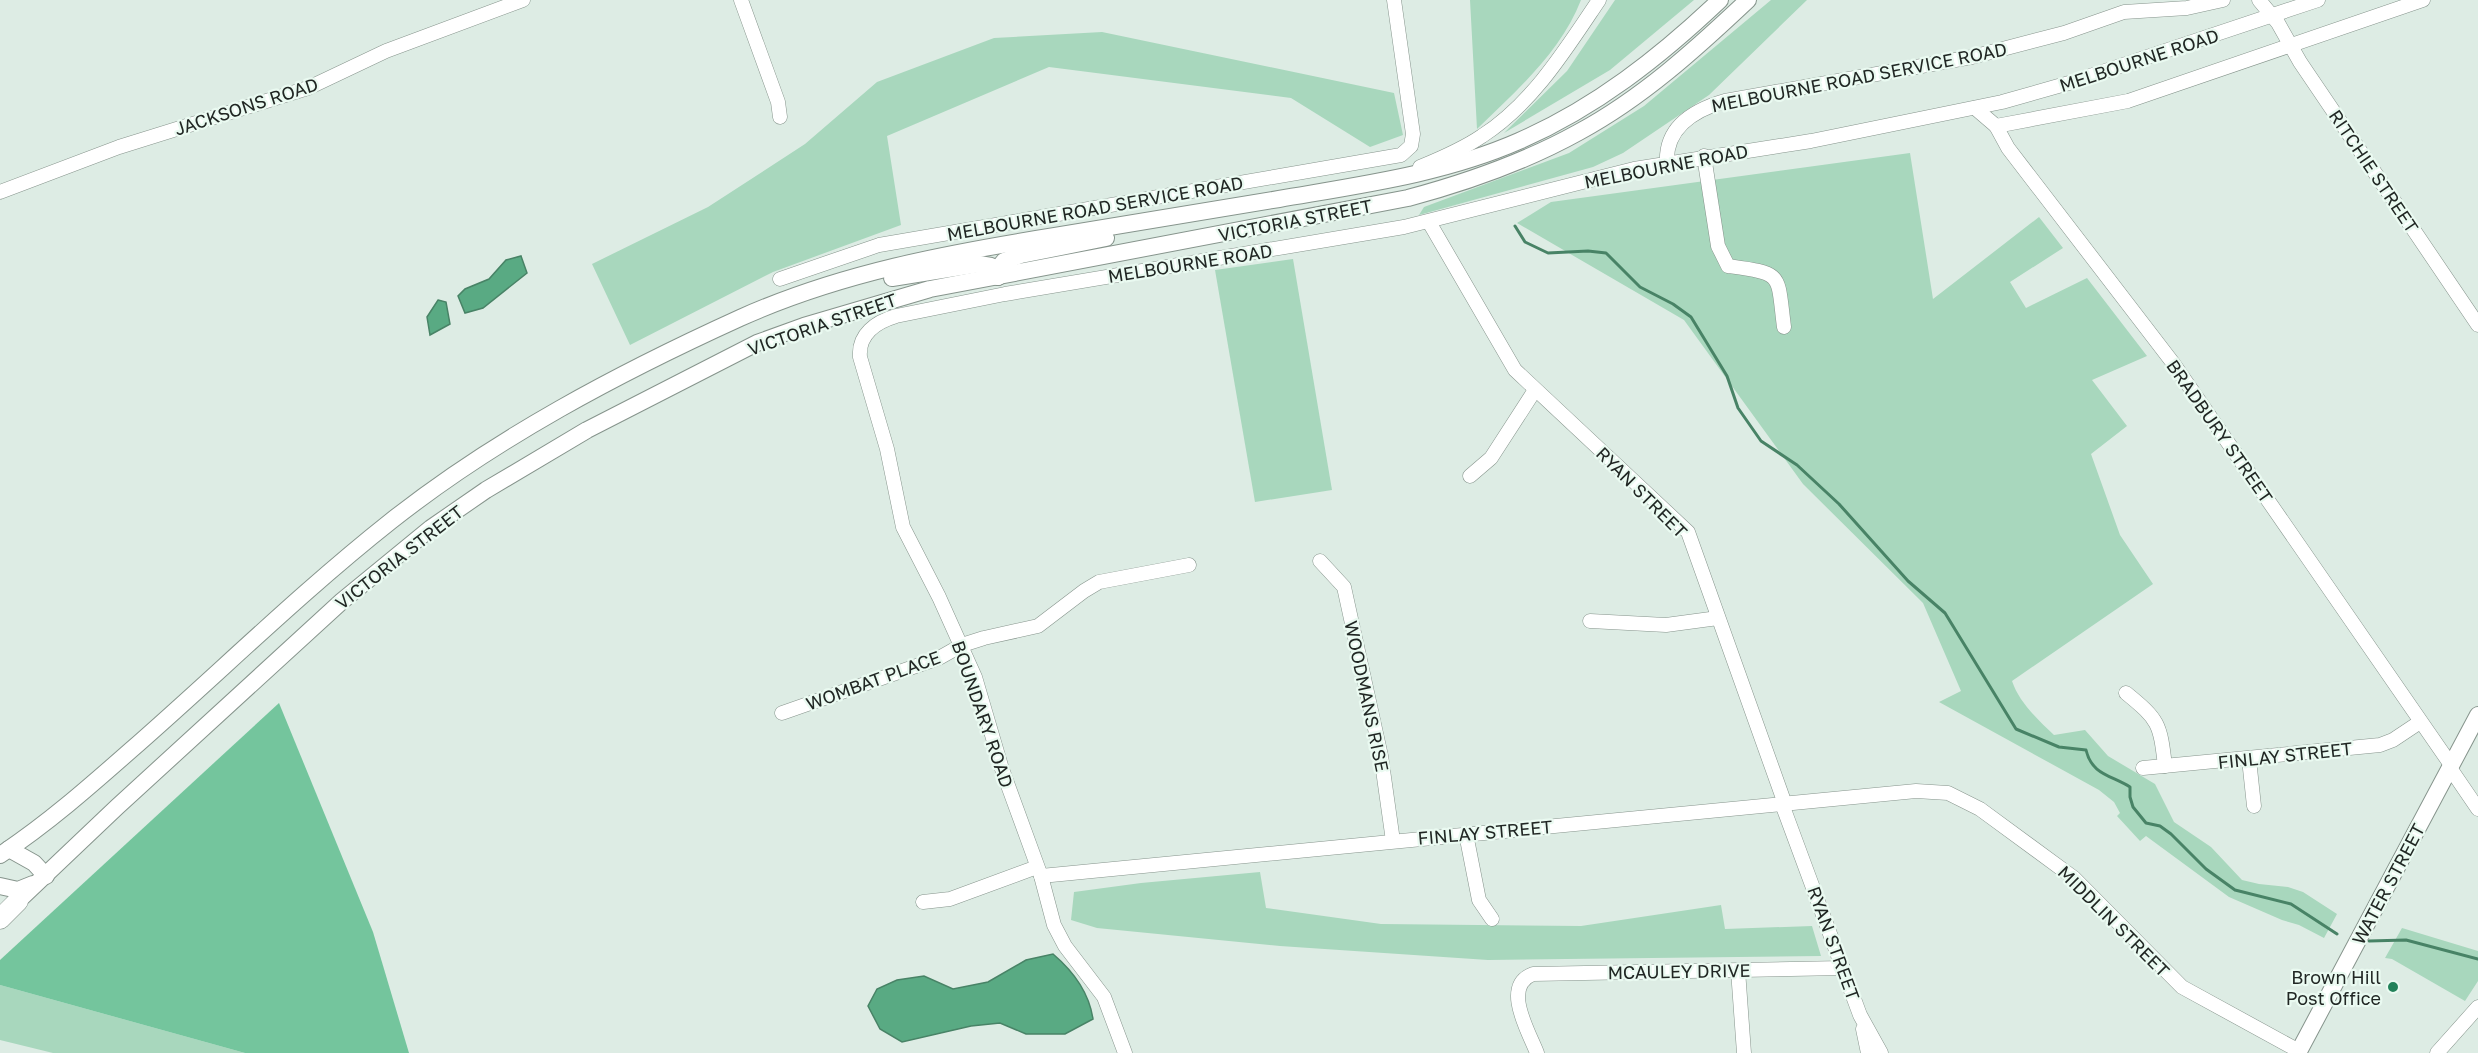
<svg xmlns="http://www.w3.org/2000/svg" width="2478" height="1053" viewBox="0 0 2478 1053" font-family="'Golos Text',sans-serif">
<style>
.green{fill:#a8d7bd}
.forest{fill:#74c59d}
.water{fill:#59aa83;stroke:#488366;stroke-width:1.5}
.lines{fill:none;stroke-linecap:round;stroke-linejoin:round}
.stream{stroke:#488366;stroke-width:3}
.minor-casing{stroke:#86948c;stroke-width:15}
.major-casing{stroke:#86948c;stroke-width:18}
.highway-casing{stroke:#86948c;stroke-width:21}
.minor{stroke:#fff;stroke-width:14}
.major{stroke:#fff;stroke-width:16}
.highway{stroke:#fff;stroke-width:20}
.poi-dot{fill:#22825a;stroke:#eafaf1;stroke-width:2}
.labels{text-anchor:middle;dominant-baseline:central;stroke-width:4.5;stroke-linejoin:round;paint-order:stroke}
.street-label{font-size:18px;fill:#212724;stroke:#eafaf1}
.poi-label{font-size:18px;fill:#212724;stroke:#eafaf1;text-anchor:end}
</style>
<rect width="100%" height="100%" fill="#ddece4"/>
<g class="green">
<path d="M 1470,0 L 1581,0 C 1561,52 1516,91 1477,129 Z"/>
<polygon points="1615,0 1694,0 1610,70 1504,133 1567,71"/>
<polygon points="1771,0 1807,0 1709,95 1623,153 1593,167 1419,215 1424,207 1569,153 1644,106"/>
<polygon points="1102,32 1394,93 1403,135 1370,147 1291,98 1049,67 887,136 901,225 773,272 630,345 592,264 708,207 805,144 877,82 994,38"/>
<path d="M 1910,153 L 1933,299 L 2039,217 L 2063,248 L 2010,282 L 2026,308 L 2087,278 L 2147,356 L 2092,380 L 2127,426 L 2091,454 L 2120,535 L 2153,584 L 2012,681 C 2019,702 2038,720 2054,735 L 2085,730 L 2108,756 L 2155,784 L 2174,822 L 2211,847 L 2242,880 L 2259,884 L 2288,887 L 2303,892 L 2337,914 L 2324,938 L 2299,925 L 2282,920 L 2229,897 L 2146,836 L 2140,841 L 2117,816 L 2120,813 L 2114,802 L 2099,790 L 1939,702 L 1961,691 L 1923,603 L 1803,484 L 1684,320 L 1517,223 L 1551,202 Z"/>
<polygon points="1293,259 1332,490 1255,502 1215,270"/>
<polygon points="1260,872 1266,908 1381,924 1581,926 1721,905 1725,929 1812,926 1821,956 1488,960 1280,946 1097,928 1071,920 1074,892 1141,883"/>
<polygon points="2402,928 2478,951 2478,981 2465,1001 2392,959 2385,958"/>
<polygon points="0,985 245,1053 53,1053 0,1040"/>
</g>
<polygon class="forest" points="279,703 373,932 409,1053 245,1053 0,985 0,960"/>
<g class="water">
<polygon points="521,256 527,273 483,308 465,313 458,296 465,289 489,279 506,260"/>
<polygon points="438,300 446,302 450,324 430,335 427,317"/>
<path d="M 1053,954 C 1073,971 1089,992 1093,1019 L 1065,1034 L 1026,1034 L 1000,1023 L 971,1026 L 902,1042 L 880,1029 L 868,1006 L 877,989 L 897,980 L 924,976 L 953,989 L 988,982 L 1026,960 Z"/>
</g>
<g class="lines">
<g class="stream">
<path d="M 1515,226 L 1525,242 L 1548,253 L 1588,251 L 1606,253 L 1640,287 L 1673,304 L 1691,317 L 1727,376 L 1738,408 L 1761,441 L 1797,465 L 1839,504 L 1908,581 L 1945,613 L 2016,729 L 2059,747 L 2086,750 C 2092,775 2111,775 2130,787 L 2130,797 L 2133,807 L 2146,823 L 2160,826 L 2171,834 L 2206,869 L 2235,890 L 2291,904 L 2337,934"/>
<polyline points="2369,941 2406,940 2478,959"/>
</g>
<g class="minor-casing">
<g id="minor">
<polyline points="741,0 778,102 780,117"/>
<polyline points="2259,0 2278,23 2300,62 2478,325"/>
<polyline points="1975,108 1996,126 2008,148 2173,363 2451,765"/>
<polyline points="1996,126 2128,101 2423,0"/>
<path d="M 1704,156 L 1718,246 L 1728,266 C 1784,274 1777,272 1784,327"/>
<path d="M 1667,163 C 1665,127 1694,110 1725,101 L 1972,57 L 2064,33 L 2124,12 L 2187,8 L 2223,0"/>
<path d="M 1420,167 C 1442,158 1463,149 1482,136 C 1533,103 1566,49 1599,0"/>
<polyline points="0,192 119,147 308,88 386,51 523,0"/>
<polyline points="1429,222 1515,370 1688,532 1785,804"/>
<polyline points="780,279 879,245 1401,155 1411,146 1413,134 1394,0"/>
<polyline points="1470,476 1491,458 1535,390"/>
<polyline points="1320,561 1344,587 1381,756 1393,841"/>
<polyline points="1590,621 1666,625 1718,618"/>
<path d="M 2126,693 C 2159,720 2160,723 2165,766"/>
<polyline points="782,713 939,658 962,645 984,638 1038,626 1084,591 1099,582 1189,565"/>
<polyline points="2249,759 2254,806"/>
<polyline points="2143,768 2380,745 2393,740 2420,722"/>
<polyline points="2450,768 2478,809"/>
<polyline points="1782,804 1860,1015 1881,1053"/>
<polyline points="1466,834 1479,900 1492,919"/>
<polyline points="1041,876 1916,791 1948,793 1980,809 2074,878 2182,987 2299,1051"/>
<polyline points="923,902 950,899 1037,867"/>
<polyline points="1738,970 1744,1053"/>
<polyline points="1863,1029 1868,1053"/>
<path d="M 1125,1053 L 1104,997 L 1065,946 L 1054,925 L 1041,876 L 1002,769 L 975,677 L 939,597 L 903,527 L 887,449 L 860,357 C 858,334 876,322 896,316 L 1005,294 L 1404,227 L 1634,169 L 1811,141 L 2002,102 L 2069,83 L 2318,0"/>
<path d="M 1537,1053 C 1529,1032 1501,986 1533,974 L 1843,968"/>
<polyline points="2437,1053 2478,1007"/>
</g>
</g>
<g class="major-casing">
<g id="major">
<polyline points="998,277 1000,266 1004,261 1021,255 1106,238"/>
<polyline points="892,278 979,264 991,266 998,277"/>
<polyline points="9,849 34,863 46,876"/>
<path d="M 0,855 C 47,824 89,787 131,750 C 218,674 300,593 391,521 C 496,438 619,373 740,318 C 840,273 948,253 1055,236 C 1130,223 1205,211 1279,199 C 1360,185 1444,174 1519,141 C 1595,108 1660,57 1720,0"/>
<polyline points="0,886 18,890 33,884"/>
<path d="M 18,901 L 117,807 L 342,601 L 431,528 L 486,490 L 587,430 L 757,343 L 804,326 L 930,289 L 1408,198 C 1468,182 1525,162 1579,132 C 1642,98 1696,49 1748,0"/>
<polyline points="2298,1053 2478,715"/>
</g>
</g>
<g class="highway-casing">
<polyline id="highway" points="0,919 18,901"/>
</g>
<use href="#minor" class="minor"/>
<use href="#major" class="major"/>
<use href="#highway" class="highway"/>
</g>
<circle class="poi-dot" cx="2393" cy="987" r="6"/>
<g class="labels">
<g class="street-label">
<text transform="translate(2139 60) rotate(-18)">MELBOURNE ROAD</text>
<text transform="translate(1859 77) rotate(-11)">MELBOURNE ROAD SERVICE ROAD</text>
<text transform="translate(246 106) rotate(-18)">JACKSONS ROAD</text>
<text transform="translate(1666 166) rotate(-11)">MELBOURNE ROAD</text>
<text transform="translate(2374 171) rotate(56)">RITCHIE STREET</text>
<text transform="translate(1095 208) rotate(-10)">MELBOURNE ROAD SERVICE ROAD</text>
<text transform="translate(1295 220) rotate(-11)">VICTORIA STREET</text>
<text transform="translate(1190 263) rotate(-9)">MELBOURNE ROAD</text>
<text transform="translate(822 324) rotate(-19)">VICTORIA STREET</text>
<text transform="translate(2220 431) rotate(55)">BRADBURY STREET</text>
<text transform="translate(1642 492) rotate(45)">RYAN STREET</text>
<text transform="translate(399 557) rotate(-38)">VICTORIA STREET</text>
<text transform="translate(873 680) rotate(-20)">WOMBAT PLACE</text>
<text transform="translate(1367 696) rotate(78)">WOODMANS RISE</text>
<text transform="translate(983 714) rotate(71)">BOUNDARY ROAD</text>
<text transform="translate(2285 755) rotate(-6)">FINLAY STREET</text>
<text transform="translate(1485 832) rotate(-5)">FINLAY STREET</text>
<text transform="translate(2388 884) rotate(-62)">WATER STREET</text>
<text transform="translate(2114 921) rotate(45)">MIDDLIN STREET</text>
<text transform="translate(1834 943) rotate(70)">RYAN STREET</text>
<text transform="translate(1679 971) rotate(-1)">MCAULEY DRIVE</text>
</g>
<g class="poi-label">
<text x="2381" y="977">Brown Hill<tspan x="2381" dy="21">Post Office</tspan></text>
</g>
</g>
</svg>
